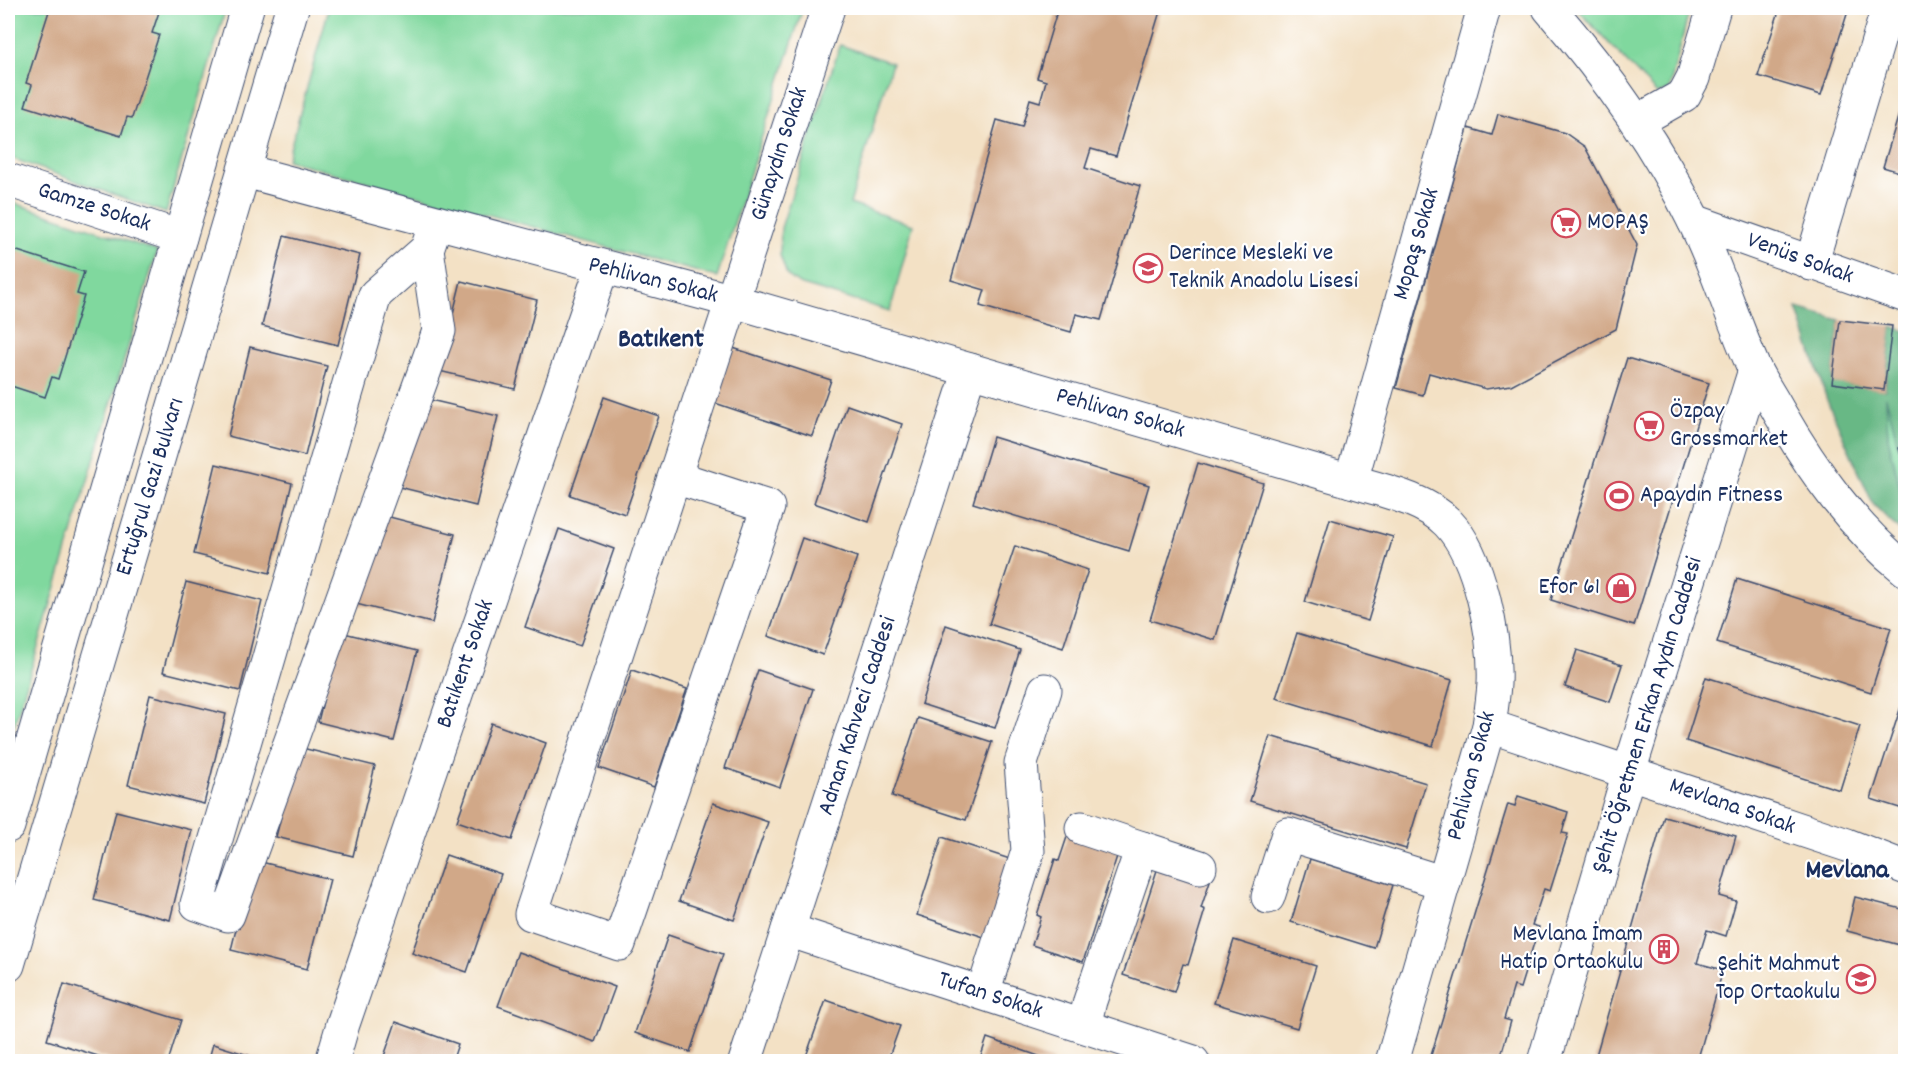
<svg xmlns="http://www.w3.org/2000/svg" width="1913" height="1069" viewBox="0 0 1913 1069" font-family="Dekko,sans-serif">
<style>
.green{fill:#80d89e;stroke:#4e847e;stroke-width:1.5}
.forest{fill:#68b885;stroke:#427472;stroke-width:1.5}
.building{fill:#d1a888}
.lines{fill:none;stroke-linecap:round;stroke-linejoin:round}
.minor-casing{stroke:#3b4a6d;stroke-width:35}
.major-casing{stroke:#3b4a6d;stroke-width:35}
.minor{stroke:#fff;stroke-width:33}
.major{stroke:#fff;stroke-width:33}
.labels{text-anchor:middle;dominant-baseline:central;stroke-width:4.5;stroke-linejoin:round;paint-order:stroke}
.street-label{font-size:24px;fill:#1b2f5e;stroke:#fff}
.poi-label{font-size:24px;fill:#1b2f5e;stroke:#fff;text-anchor:start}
.quarter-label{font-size:27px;font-weight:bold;fill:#1b2f5e;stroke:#fff}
</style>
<rect width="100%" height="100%" fill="#fff"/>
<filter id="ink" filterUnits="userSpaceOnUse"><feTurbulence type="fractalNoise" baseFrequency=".0167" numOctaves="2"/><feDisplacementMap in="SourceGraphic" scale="12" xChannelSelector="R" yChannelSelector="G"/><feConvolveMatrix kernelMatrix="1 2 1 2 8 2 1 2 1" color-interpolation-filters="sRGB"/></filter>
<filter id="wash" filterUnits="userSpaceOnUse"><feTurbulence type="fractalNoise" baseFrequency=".008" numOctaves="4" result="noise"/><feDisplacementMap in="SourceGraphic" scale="24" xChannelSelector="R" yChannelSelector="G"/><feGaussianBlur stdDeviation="1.35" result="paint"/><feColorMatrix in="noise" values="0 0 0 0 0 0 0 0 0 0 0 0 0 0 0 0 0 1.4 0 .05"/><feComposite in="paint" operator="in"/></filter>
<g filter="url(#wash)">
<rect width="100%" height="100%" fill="#f3e1c5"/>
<g class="green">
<polygon points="8,8 226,8 166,213 8,157 8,146 14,127 8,125"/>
<polygon points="329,8 803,8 717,277 287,160"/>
<polygon points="1576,8 1690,8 1669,90 1657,94"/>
<polygon points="840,45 892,63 850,204 913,225 890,311 799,284 787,275 780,255 781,228"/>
<polygon points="8,201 157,251 8,746"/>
<polygon points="1885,392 1905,470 1905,508 1888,438"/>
</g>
<polygon class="forest" points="1797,308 1840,320 1832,382 1885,390 1892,326 1905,331 1905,446 1899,448 1886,397 1888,438 1905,508 1905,536 1873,504 1827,400"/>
<g id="blocks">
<g class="building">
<polygon points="50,8 145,8 159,12 152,33 159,35 132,118 127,117 121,136 25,106 32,85 26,83"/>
<polygon points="1058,8 1161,8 1116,156 1091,149 1085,168 1140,186 1101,320 1076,314 1071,332 980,306 985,290 951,280 997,120 1022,127 1030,99 1040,102 1046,81 1037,78"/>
<polygon points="1780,8 1849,8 1821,95 1758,76"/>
<polygon points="1905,94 1906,94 1906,174 1883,167"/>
<polygon points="1498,114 1565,133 1585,147 1637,245 1616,329 1511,385 1486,389 1429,373 1423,395 1396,388 1468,128 1492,135"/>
<polygon points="284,236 360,255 338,345 262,326"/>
<polygon points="8,248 84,272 77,294 84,296 58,379 52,377 45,397 8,385"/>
<polygon points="461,281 537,300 515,389 439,371"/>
<polygon points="1840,320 1892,326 1884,390 1832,383"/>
<polygon points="250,347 327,366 305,456 228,436"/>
<polygon points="733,348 831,380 812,436 715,403"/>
<polygon points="1627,358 1709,383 1634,626 1551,600"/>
<polygon points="604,397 659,416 625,514 570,495"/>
<polygon points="422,398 498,416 476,506 399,487"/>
<polygon points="847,405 902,424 869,522 814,503"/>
<polygon points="993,437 1149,485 1129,551 973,503"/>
<polygon points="1906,446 1906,468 1905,468 1899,448"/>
<polygon points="1198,463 1263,483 1215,640 1150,620"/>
<polygon points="216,464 292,483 270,573 194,554"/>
<polygon points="378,514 455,534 432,623 356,604"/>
<polygon points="1330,519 1393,537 1368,621 1305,602"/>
<polygon points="559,529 614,549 580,646 525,627"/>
<polygon points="802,538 857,557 823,655 768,636"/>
<polygon points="1015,546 1088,570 1063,648 989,624"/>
<polygon points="1737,579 1891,628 1871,692 1717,643"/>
<polygon points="186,582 262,601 240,691 163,672"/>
<polygon points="946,625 1020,650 995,728 921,704"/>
<polygon points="340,632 417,651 394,741 318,722"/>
<polygon points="1297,633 1452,680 1433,746 1276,698"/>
<polygon points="1577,650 1622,665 1610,702 1565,687"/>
<polygon points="632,670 687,689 654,787 599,768"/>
<polygon points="758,670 813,689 780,787 725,768"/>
<polygon points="1706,677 1860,726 1840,790 1686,741"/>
<polygon points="1905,694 1906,694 1906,810 1871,799"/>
<polygon points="150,695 226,714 204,804 128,785"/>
<polygon points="918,718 992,742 966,820 892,796"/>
<polygon points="491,723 546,743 512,840 457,821"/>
<polygon points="1270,736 1426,783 1406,849 1250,801"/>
<polygon points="298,747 375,766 353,856 276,837"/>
<polygon points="1518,796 1568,812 1562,833 1568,834 1550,891 1544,889 1532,925 1539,927 1520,988 1514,986 1504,1019 1511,1021 1499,1062 1429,1062 1508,804 1515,806"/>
<polygon points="713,803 768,822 734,920 679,901"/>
<polygon points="116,811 192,830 170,920 94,900"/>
<polygon points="1664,816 1736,836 1719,896 1736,901 1726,936 1707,930 1697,963 1723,970 1697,1062 1604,1062 1595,1059"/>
<polygon points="1068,834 1119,850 1083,962 1032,945 1041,917 1037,915 1055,859 1059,861"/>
<polygon points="942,837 1016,861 990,939 917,915"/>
<polygon points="446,855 501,874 467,972 412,953"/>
<polygon points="1310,859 1393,885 1374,948 1291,922"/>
<polygon points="253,860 330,879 307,969 231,950"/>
<polygon points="1159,864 1210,881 1201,908 1205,910 1188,965 1183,964 1174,992 1123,975"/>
<polygon points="1855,897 1906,910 1906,924 1900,945 1847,931"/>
<polygon points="668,935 723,954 690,1052 635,1033"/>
<polygon points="1234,940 1316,966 1297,1028 1214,1003"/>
<polygon points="518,952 615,987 595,1042 498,1006"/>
<polygon points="64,984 181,1020 168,1062 117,1062 47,1040"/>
<polygon points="826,1000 900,1026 887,1062 804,1062"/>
<polygon points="396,1022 458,1044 452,1062 382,1062"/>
<polygon points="987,1038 1053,1061 1053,1062 979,1062"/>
<polygon points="213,1044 267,1061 267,1062 208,1062"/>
</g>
</g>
</g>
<g filter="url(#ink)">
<use href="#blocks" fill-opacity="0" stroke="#3b4a6d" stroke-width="1.5"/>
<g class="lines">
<g class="minor-casing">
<g id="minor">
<path d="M 1549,8 C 1605,73 1656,143 1694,221 C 1718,268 1732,320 1754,368 C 1761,383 1771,397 1779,412 C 1813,471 1852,526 1906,570"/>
<polyline points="1638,121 1684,95 1693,78 1714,8"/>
<path d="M 245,171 L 733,301 L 1351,481 C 1381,490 1425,499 1448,523 C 1480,556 1496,639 1494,684 C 1493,698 1491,712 1489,726 L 1392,1062"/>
<polyline points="8,180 180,237"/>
<polyline points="1694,221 1906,296"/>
<polyline points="427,249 439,331 228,915 197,904 375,295 427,249 436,223"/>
<polyline points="1811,264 1888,8"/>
<polyline points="675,477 768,507 619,944 531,914 828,8"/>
<polyline points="1351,481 1484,8"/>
<polyline points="1489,726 1847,845 1906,868"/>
<polyline points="1082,828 1142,848 1090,1001 1084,1026"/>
<polyline points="1142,848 1200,867"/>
<polyline points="1268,897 1288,834 1444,883"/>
<polyline points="788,930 1193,1062"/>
<polyline points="983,993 1028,851 1021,763 1045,690"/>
<polyline points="332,1062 343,1024 602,268"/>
<polyline points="745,1062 970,370"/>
<polyline points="1544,1062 1629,772 1755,370"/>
</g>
</g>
<g class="major-casing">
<g id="major">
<polyline points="8,826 247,8"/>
<polyline points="8,965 292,8"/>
</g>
</g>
<use href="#minor" class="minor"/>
<use href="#major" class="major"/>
</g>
</g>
<defs>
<g id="supermarket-ring" transform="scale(1.5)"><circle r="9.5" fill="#fff" stroke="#d1495b" stroke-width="1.5"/><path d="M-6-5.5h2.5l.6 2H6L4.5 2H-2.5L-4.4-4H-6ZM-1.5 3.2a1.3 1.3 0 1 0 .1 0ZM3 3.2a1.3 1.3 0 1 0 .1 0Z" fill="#d1495b"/></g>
<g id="school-ring" transform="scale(1.5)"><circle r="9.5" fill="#fff" stroke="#d1495b" stroke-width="1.5"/><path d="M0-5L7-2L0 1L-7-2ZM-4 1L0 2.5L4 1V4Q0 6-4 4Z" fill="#d1495b"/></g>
<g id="stadium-ring" transform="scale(1.5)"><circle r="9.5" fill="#fff" stroke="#d1495b" stroke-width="1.5"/><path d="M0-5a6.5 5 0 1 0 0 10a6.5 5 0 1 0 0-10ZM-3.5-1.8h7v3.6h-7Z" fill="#d1495b"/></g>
<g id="shop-ring" transform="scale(1.5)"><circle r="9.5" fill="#fff" stroke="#d1495b" stroke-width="1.5"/><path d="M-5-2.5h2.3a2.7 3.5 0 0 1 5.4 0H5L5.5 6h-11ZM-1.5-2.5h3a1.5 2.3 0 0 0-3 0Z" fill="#d1495b"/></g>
<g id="building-ring" transform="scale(1.5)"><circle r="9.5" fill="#fff" stroke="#d1495b" stroke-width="1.5"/><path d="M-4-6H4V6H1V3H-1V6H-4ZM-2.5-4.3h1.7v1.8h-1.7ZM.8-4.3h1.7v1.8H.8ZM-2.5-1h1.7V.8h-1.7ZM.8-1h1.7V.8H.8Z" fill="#d1495b"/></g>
</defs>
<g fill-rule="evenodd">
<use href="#supermarket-ring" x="1566" y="223"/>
<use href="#school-ring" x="1148" y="268"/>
<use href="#supermarket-ring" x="1649" y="426"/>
<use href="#stadium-ring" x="1619" y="496"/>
<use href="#shop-ring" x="1621" y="588"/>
<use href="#building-ring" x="1664" y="949"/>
<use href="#school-ring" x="1861" y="979"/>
</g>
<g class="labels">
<g class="street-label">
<text transform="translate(780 154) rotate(-72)">Günaydın Sokak</text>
<text transform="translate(94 208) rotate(18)">Gamze Sokak</text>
<text transform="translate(1417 244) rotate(-74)">Mopaş Sokak</text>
<text transform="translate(1800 259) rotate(20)">Venüs Sokak</text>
<text transform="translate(653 281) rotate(14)">Pehlivan Sokak</text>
<text transform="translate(1120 414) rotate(16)">Pehlivan Sokak</text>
<text transform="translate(151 487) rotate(-73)">Ertuğrul Gazi Bulvarı</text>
<text transform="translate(466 664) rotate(-71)">Batıkent Sokak</text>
<text transform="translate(1648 715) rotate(-73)">Şehit Öğretmen Erkan Aydın Caddesi</text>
<text transform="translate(858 716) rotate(-72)">Adnan Kahveci Caddesi</text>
<text transform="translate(1472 776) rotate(-75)">Pehlivan Sokak</text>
<text transform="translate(1732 807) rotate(19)">Mevlana Sokak</text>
<text transform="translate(990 996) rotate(18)">Tufan Sokak</text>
</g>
<g class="poi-label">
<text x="1587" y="223">MOPAŞ</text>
<text x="1169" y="254">Derince Mesleki ve<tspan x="1169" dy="28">Teknik Anadolu Lisesi</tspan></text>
<text x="1670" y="412">Özpay<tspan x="1670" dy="28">Grossmarket</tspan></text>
<text x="1640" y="496">Apaydın Fitness</text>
<text x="1600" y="588" text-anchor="end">Efor 61</text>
<text x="1643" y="935" text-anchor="end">Mevlana İmam<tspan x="1643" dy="28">Hatip Ortaokulu</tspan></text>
<text x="1840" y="965" text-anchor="end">Şehit Mahmut<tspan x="1840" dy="28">Top Ortaokulu</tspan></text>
</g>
<g class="quarter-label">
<text x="661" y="340">Batıkent</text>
<text x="1847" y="871">Mevlana</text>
</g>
</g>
<rect width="1913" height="1069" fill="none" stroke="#fff" stroke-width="30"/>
</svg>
